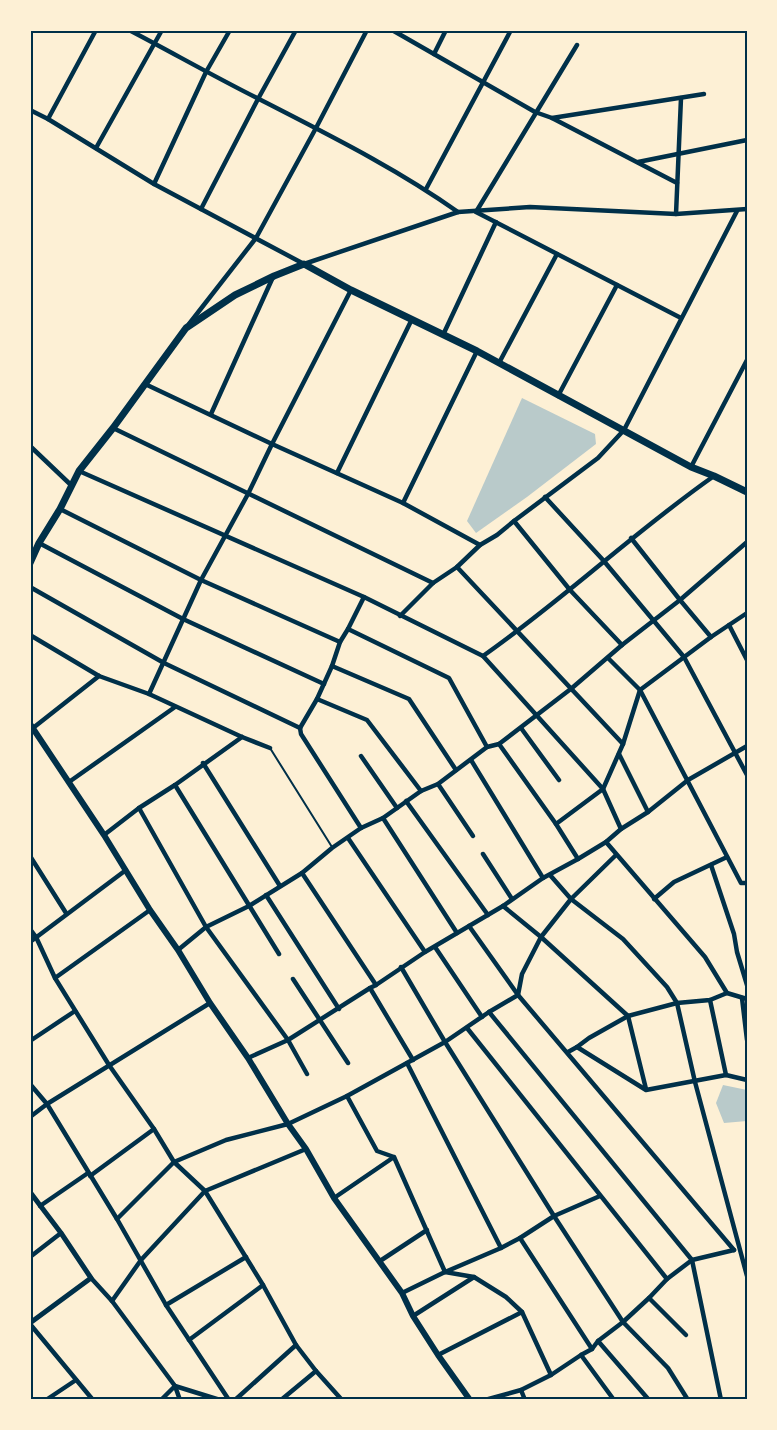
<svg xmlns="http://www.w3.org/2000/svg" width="777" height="1430" viewBox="0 0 777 1430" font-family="Figtree,sans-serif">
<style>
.green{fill:#b9caca}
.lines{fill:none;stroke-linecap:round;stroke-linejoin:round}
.service{stroke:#003049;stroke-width:2}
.minor{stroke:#003049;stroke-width:4.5}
.tertiary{stroke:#003049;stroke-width:5}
.secondary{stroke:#003049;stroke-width:6}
.primary{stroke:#003049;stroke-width:7}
.neatline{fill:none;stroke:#003049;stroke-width:2}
</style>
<rect width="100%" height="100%" fill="#fdf0d5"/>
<g class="green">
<polygon points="522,398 595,434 596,444 527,497 476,533 467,521"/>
<polygon points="723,1085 747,1090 747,1121 724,1123 716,1103"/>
</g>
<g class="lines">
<polyline class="service" points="270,748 332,847"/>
<g class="minor">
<path d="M 129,30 C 173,53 215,77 259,99 C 327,134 396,168 458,212"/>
<polyline points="392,30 535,112 552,118 677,183"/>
<polyline points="577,45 476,212 681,318"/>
<polyline points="434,54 446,30"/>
<polyline points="30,110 48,119 154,184 304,264 458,212 530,207 676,214 747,209"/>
<polyline points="552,118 704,94"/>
<polyline points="48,119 96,30"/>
<polyline points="96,148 162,30"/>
<polyline points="638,162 747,140"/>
<polyline points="154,184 206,72 230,30"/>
<polyline points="426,189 511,30"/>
<polyline points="201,209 258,99 296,30"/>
<polyline points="676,214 681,98"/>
<polyline points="189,324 256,238 316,128 367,30"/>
<polyline points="443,335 496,222"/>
<polyline points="499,363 557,254"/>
<polyline points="145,384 272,444 403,503 480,545"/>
<polyline points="558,396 617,285"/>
<polyline points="211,414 273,277"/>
<polyline points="113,428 433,583"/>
<polyline points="30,446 72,486"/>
<polyline points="691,467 747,360"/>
<polyline points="79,471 364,597 483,656 603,789 621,829"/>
<polyline points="337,473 412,319"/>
<polyline points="545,497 603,560 684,657 747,775"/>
<polyline points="403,503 477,351"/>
<polyline points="60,509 201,580 340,642"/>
<polyline points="514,521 570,590 622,645"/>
<polyline points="631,538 680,600 711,637"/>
<polyline points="39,543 183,619 324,684"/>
<polyline points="457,567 623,744"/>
<polyline points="30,587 164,663 300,728"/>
<polyline points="400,616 433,583 457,567 480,545 497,535 514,521 598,458 624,430 737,211"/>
<polyline points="729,625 747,660"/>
<polyline points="348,629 449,678 487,747"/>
<polyline points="30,635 99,676 149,694 242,737 270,748"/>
<path d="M 483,656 C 563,600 634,532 714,476"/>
<polyline points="608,658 640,690 741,883 747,883"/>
<polyline points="332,666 409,699 456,770"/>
<polyline points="640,690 711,637 747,613"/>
<polyline points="149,694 201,580 248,494 272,444 351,290"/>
<polyline points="317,699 367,720 421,791"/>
<polyline points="33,728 99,676"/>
<polyline points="300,728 317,699 332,666 340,642 348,629 364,597"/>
<polyline points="300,728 301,734 361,828"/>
<polyline points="521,728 559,780"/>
<polyline points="499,744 556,824 578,859"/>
<polyline points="619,754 648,812"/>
<polyline points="361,756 397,808"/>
<polyline points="471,760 543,878"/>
<polyline points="203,763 280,886"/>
<polyline points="69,782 175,707"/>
<polyline points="438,784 473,836"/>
<polyline points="175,785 279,954"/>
<polyline points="406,801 488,915"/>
<polyline points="139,808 206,927 288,1040 307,1074"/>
<polyline points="383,818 457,933"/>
<polyline points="556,824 603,789 623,744 640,690"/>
<polyline points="104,835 139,808 175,785 242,737"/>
<polyline points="348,838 425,952"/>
<polyline points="606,842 705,957 727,993"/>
<polyline points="483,854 512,899"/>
<polyline points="30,856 66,913"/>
<polyline points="711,865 734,934 737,952 747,985"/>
<polyline points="302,873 376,985"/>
<polyline points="550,875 571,899 623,939 667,987 677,1003 695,1082 747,1276"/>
<polyline points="266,895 339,1009"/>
<polyline points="654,899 674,882 727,857"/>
<polyline points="503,906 541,937 628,1016"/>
<polyline points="469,926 518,995 734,1250"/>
<polyline points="30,929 36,937 55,978 109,1065 154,1129 174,1162 205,1191 263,1285 296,1345 316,1371 342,1400"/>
<polyline points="30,942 126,870"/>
<polyline points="435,947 482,1017"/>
<polyline points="178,950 206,927 249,906 302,873 332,848 361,828 383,818 421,791 438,784 487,747 499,744 572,688 622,645 680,600 747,542"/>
<polyline points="401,967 445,1042 554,1216 623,1322 668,1368 688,1400"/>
<polyline points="55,978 150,910"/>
<polyline points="293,979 348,1063"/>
<polyline points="370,988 413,1060"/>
<polyline points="742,998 747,1040"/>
<polyline points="710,1000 726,1075"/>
<polyline points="489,1012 692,1260 721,1400"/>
<polyline points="628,1016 646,1089"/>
<polyline points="467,1028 667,1279"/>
<polyline points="30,1041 75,1011"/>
<polyline points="577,1047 646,1090 726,1075 747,1080"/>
<polyline points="568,1052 577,1047 589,1038 628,1016 677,1003 710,1000 727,993 747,999"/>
<polyline points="248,1058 288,1040 370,988 376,985 425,952 503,906 543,878 578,859 606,842 621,829 648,812 688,780 747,746"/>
<polyline points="407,1063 501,1248"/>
<polyline points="30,1084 47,1104 117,1219 166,1305 229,1400"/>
<polyline points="347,1096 377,1151 394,1157 445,1272"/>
<polyline points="30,1117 47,1104 210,1003"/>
<polyline points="90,1176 154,1129"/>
<polyline points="334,1198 394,1157"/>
<polyline points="40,1206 88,1173"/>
<polyline points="117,1219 174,1162 226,1140 288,1124 347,1096 445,1042 489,1012 518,995 522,974 541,937 571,899 616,855"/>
<polyline points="520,1238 592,1349"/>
<polyline points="30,1257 61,1233"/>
<polyline points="380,1261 427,1230"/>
<polyline points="445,1272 474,1277 506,1297 522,1312 551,1375"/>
<polyline points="91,1278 112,1301 175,1386 220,1400"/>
<polyline points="402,1293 445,1272 501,1248 520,1238 554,1216 600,1196"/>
<polyline points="649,1298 686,1335"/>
<polyline points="112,1301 141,1260 205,1191 306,1149"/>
<polyline points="166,1305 246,1257"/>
<polyline points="413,1316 474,1277"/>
<polyline points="30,1324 93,1400"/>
<polyline points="189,1340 263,1285"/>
<polyline points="598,1341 649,1400"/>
<polyline points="438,1355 522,1312"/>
<polyline points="581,1355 614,1400"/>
<polyline points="521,1390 525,1400"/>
<polyline points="46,1400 76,1380"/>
<polyline points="161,1400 175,1386 180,1400"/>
<polyline points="235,1400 296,1345"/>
<polyline points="281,1400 316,1371"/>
<polyline points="485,1400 521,1390 551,1375 581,1355 592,1349 598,1341 623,1322 649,1298 667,1279 692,1260 734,1250"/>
</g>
<polyline class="tertiary" points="30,1192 61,1233 91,1278 30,1323"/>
<polyline class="secondary" points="30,724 104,835 150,910 178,950 210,1003 248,1058 288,1124 306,1149 334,1198 402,1293 413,1316 438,1355 470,1400"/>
<polyline class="primary" points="30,563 39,543 60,509 79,471 113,428 186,328 235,295 274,276 304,264 351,290 477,351 691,467 714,476 747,492"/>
</g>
<rect width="777" height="1430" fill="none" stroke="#fdf0d5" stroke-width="63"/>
<rect x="32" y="32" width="714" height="1366" class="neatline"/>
</svg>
